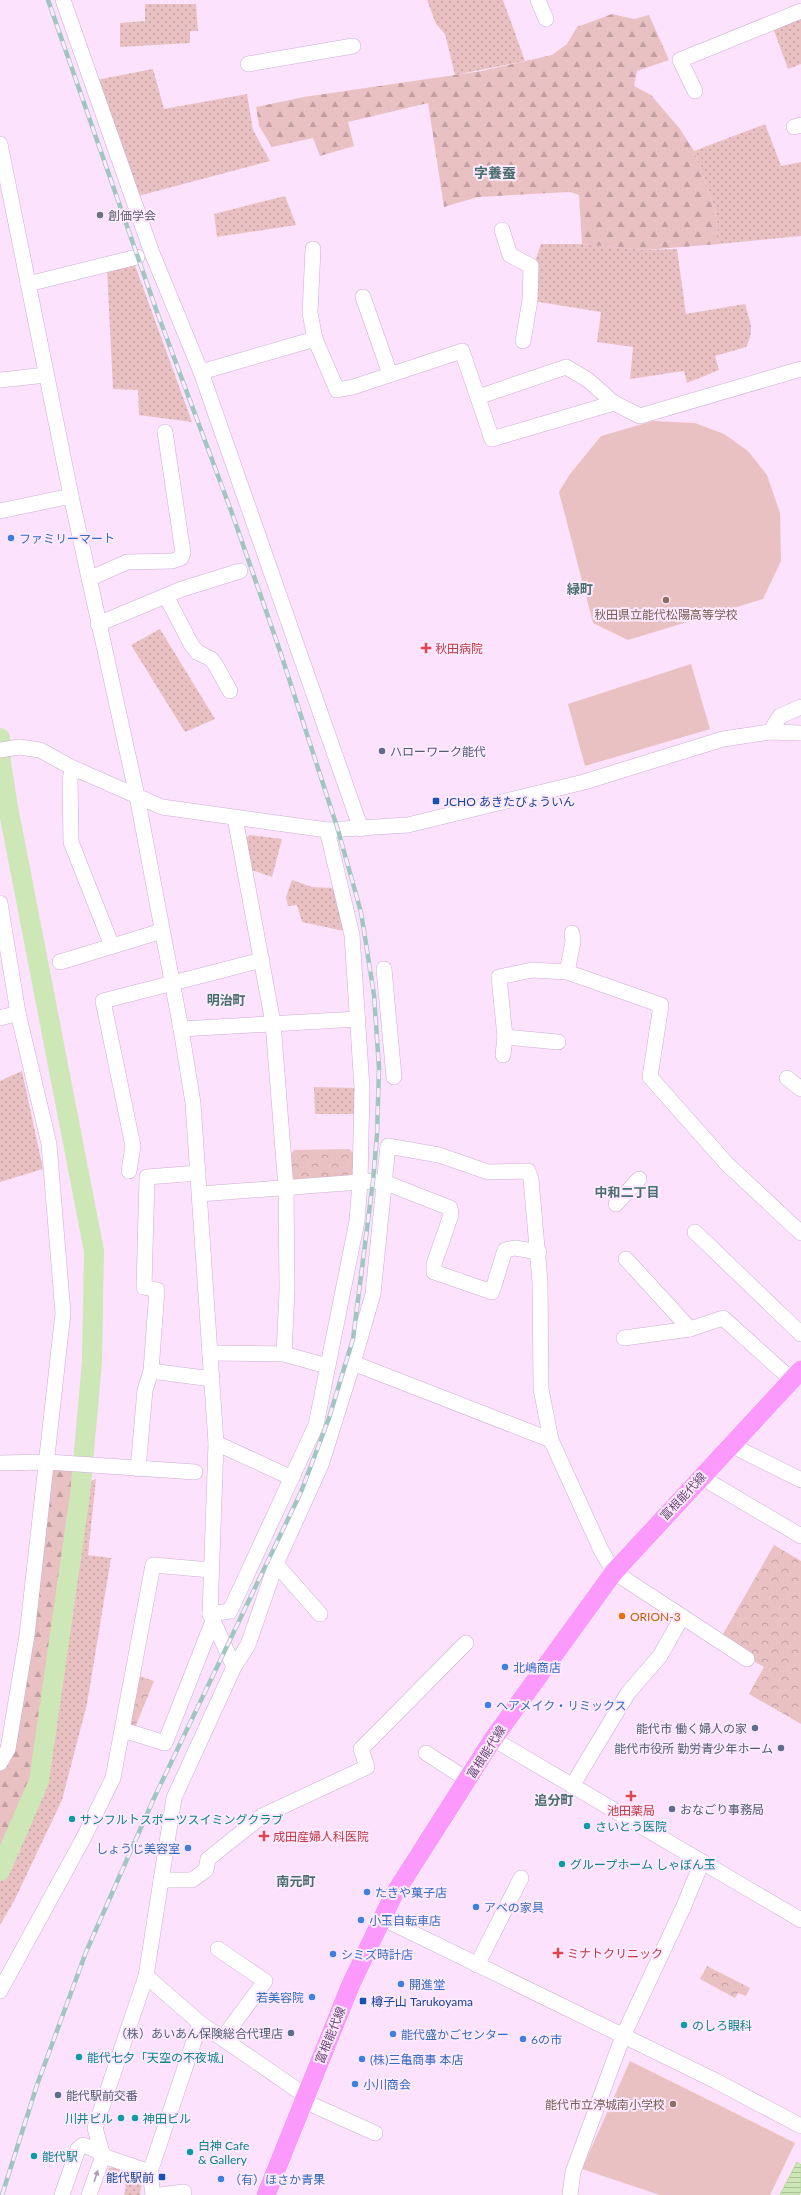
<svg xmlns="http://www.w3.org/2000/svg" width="801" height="2195" viewBox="0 0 801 2195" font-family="Lato,'Noto Sans JP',sans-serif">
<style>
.grass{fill:url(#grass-dots)}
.forest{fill:url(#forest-firs)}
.park{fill:url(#park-crowns)}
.garden{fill:#eac1c2}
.water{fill:url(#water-rules);stroke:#b9d99c}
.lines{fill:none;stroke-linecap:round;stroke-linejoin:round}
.river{stroke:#cee7b6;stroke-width:20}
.minor-casing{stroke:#ccaed3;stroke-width:16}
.major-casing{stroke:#fff;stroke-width:20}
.minor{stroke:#fff;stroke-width:15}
.major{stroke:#fc99fd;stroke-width:19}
.rail-casing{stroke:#a1c6c2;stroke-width:4.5}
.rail{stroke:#fee9ff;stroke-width:3;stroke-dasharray:9;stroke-linecap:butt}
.oneway{fill:#ac9ab3}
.worship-dot{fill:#6b7280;stroke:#fee9ff;stroke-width:1.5}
.shop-dot{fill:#3f7fe0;stroke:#fee9ff;stroke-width:1.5}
.education-dot{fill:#8d6e63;stroke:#fee9ff;stroke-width:1.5}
.health-dot{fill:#e0444e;stroke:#fee9ff;stroke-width:1.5}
.service-dot{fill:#5c6f8a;stroke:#fee9ff;stroke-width:1.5}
.transit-dot{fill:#1a4fb4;stroke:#fee9ff;stroke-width:1.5}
.food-dot{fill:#e8710a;stroke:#fee9ff;stroke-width:1.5}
.culture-dot{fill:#0f9aa8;stroke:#fee9ff;stroke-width:1.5}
.labels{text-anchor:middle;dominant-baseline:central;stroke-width:4;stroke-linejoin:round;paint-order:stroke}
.worship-label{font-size:12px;fill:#5b616d;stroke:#fee9ff;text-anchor:start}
.shop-label{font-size:12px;fill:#366cbe;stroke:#fee9ff;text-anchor:start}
.education-label{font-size:12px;fill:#785e54;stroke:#fee9ff}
.health-label{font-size:12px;fill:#be3a42;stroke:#fee9ff;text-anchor:start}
.service-label{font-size:12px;fill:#4e5e75;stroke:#fee9ff;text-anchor:start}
.transit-label{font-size:12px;fill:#164399;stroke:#fee9ff;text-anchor:start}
.street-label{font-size:12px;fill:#684875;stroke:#fee9ff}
.food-label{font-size:12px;fill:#c56008;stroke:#fee9ff;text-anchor:start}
.culture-label{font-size:12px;fill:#0d838f;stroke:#fee9ff;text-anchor:start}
.neighbourhood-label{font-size:13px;font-weight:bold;fill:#4a6f70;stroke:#fee9ff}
.quarter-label{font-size:14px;font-weight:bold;fill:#4a6f70;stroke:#fee9ff}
</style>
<defs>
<pattern id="grass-dots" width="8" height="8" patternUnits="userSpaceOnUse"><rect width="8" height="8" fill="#eac1c2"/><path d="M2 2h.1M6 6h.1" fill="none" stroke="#c19fa2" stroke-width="1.8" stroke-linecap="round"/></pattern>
<pattern id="forest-firs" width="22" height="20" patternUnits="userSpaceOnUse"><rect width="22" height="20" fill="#eac1c2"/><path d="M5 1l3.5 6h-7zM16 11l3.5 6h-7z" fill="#c19fa2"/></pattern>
<pattern id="park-crowns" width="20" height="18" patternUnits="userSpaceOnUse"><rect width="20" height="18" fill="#eac1c2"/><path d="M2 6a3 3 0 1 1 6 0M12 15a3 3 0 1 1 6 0" fill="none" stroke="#c19fa2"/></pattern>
<pattern id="water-rules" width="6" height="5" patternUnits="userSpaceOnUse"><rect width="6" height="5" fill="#cee7b6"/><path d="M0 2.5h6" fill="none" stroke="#abbd99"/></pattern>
</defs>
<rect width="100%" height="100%" fill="#fce2fd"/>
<g class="grass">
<polygon points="427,0 503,0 525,61 455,75 445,34 436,24"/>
<polygon points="145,4 196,4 198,31 190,31 190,43 120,47 120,23 145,21"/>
<polygon points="801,15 801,64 788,69 772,25"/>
<polygon points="153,69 164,109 247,94 253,130 270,161 138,196 96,80"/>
<polygon points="765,124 781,166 801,162 801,236 719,244 715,210 694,151"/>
<polygon points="285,196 296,225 217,237 214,214"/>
<path d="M 541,244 L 582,244 L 645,250 L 677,249 L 686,314 L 745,304 C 750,322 755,329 746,347 L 715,356 L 719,370 L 687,383 L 684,371 L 630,379 L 633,347 L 597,342 L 601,312 L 533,301 L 535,262 Z"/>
<polygon points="133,260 192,422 139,415 138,390 113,389 107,269"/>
<polygon points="160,629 215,719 185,732 131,645"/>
<polygon points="249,835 282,839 272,877 249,869 245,840"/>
<polygon points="292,880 312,887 334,888 344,931 302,922 297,905 288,906 286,897"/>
<polygon points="22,1071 43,1169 0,1182 0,1081"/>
<polygon points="314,1087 357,1088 356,1114 315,1114"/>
<polygon points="96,1479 88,1555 111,1558 87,1704 62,1800 15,1899 0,1925 0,1863 35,1779 76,1486"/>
<polygon points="115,2167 134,2174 142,2182 140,2195 124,2195 126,2188 124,2182 105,2173 109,2168"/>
</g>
<g class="forest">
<polygon points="612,14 634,19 649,15 669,60 637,71 634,86 651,95 680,129 694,151 715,210 719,244 645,250 582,244 579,195 570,192 478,197 444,207 428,103 348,122 354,146 320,156 313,138 272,147 259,126 256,107 304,97 482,71 552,55 567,44 577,27"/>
<polygon points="51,1469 79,1469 35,1779 0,1863 0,1769 12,1747 38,1601"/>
</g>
<g class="park">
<polygon points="349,1149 354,1154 354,1174 349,1179 297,1181 292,1178 291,1154 294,1150"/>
<polygon points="774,1545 801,1561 801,1724 749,1694 764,1667 719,1641"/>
<polygon points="136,1675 154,1681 134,1730 126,1726"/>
<polygon points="707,1966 750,1988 746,1996 738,1993 735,1998 700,1979"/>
</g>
<g class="garden">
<polygon points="653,421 695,423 724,434 748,451 767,475 780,513 781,561 763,599 628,640 593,623 559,492 570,474 601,436"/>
<polygon points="691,664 710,729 585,766 568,704"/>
<polygon points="630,2061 795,2143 770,2195 660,2195 582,2169"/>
</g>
<polygon class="water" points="797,2162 801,2165 801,2191 799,2195 780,2195"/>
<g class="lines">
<polyline class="river" points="0,738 1,763 8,807 94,1251 92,1362 80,1495 39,1781 0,1871"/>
<g class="minor-casing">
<g id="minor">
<polyline points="63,0 152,253 201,372 361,829"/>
<polyline points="538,0 546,19"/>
<polyline points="248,64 353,46"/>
<polyline points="695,91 680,60 801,11"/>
<polyline points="794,127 801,125"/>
<polyline points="0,144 71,496 137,796 181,1029 193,1103 216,1443 210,1614 234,1667 174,1798 146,1976 95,2128 103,2156 89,2195"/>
<polyline points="502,230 510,255 531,266 530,300 523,341"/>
<polyline points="313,249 310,313 315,339 337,390 353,387 462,351 492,439 614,403"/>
<polyline points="28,284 137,257"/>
<polyline points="363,297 390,374"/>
<polyline points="201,372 315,339"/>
<polyline points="0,380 46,375"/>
<polyline points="478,397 566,367 588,380 614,403 640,416 801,369"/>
<polyline points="0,511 71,496"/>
<polyline points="89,579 127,562 172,561 181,558 183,553 165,432"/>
<polyline points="166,596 191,644 197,652 211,659 215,664 230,691"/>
<polyline points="98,624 182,589 240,571"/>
<polyline points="770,732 780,716 801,707"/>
<polyline points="0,750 19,747 40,750 73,768 162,807 327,830 408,825 584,782 723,739 770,732 801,733"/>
<polyline points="73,768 70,779 71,842 112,946"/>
<polyline points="235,818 273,1023 286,1188 287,1290 284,1354"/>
<polyline points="0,903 18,1013 49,1144 63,1313 27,1635 8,1749 0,1763"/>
<polyline points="60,962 162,931"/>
<polyline points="384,969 394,1077"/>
<polyline points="567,972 573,942 572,933"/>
<polyline points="0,1018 18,1013"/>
<polyline points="181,1029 358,1019"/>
<polyline points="505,1037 558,1042"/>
<polyline points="503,1055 505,1037 499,977 532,970 567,972 661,1005 650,1077 727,1164 801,1233"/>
<polyline points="787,1078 801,1089"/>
<polyline points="129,1171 133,1146 103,1001 262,960"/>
<polyline points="200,1194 373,1181 384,1182 450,1208 451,1215 434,1264 434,1272 492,1292 505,1250 515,1248 539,1252"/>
<polyline points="616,1204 639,1179"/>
<polyline points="695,1232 801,1334"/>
<polyline points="626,1259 690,1329"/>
<polyline points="624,1338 690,1329 723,1318 792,1380"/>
<polyline points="210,1353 284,1354 327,1366"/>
<polyline points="151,1371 157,1290 144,1287 147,1177 198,1173"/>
<polyline points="551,1440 353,1363 373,1294 388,1146 439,1155 488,1172 528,1171 531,1179 540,1282 541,1389 551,1440 601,1550 614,1572 747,1659"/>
<polyline points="216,1443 292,1478"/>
<polyline points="731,1445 801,1480"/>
<polyline points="0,1463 48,1462 195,1472"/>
<polyline points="138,1469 145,1390 151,1371 212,1379"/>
<polyline points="701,1477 801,1536"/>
<polyline points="276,1564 320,1614"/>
<polyline points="210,1614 230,1611 316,1425 357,1221 360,1182 362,1088 352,935 327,830"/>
<polyline points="234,1667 248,1645 276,1564 321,1465 353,1363"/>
<polyline points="123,1730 165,1743 213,1621"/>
<polyline points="493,1739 801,1920"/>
<polyline points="426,1753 468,1780"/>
<polyline points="572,1786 628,1693 660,1656 682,1617"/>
<polyline points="161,1880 192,1880 206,1870 208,1859 262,1816 367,1767 361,1749 466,1643"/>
<polyline points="382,1918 716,2081 801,2126"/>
<polyline points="218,1949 265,1981 223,2038"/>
<polyline points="477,1965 521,1878"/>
<polyline points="146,1976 200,2023 306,2096"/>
<polyline points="0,1991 83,1839 113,1778 153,1565 211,1570"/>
<polyline points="304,2101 375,2133"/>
<polyline points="62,2195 78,2149 83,2145 96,2150 103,2156 150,2172"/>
<polyline points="153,2195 150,2172 200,2023"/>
<polyline points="160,2195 184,2192"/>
<polyline points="570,2195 573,2172 623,2036 683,1908 702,1862"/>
</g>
</g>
<g class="major-casing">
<polyline id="major" points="266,2195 351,1984 393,1896 493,1739 614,1572 801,1370"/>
</g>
<use href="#minor" class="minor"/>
<use href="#major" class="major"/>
<g class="rail-casing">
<polyline id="rail" points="2,2195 37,2085 86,1952 155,1796 301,1492 329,1418 353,1339 373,1181 377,1135 379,1068 374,995 361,912 338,830 280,651 233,516 157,312 48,0"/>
</g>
<use href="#rail" class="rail"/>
</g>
<defs><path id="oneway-solid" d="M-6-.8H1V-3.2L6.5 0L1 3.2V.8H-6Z"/></defs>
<use class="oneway" href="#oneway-solid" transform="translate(96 2176) rotate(-71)"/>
<circle class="worship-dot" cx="100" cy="215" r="4"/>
<g class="shop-dot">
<circle cx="11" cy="538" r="4"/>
<circle cx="505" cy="1667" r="4"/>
<circle cx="488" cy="1705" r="4"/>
<circle cx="188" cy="1848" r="4"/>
<circle cx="367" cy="1892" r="4"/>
<circle cx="476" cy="1907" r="4"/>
<circle cx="361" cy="1920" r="4"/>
<circle cx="333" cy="1954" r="4"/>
<circle cx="401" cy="1984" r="4"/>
<circle cx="312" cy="1997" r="4"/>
<circle cx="393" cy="2034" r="4"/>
<circle cx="523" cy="2039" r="4"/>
<circle cx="362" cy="2059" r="4"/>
<circle cx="355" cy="2084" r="4"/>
<circle cx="221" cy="2179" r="4"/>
</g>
<g class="education-dot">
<circle cx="666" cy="600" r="4"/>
<circle cx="673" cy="2104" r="4"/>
</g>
<g class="health-dot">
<path d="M424 642h4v4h4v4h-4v4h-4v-4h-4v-4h4z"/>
<path d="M629 1790h4v4h4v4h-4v4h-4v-4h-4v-4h4z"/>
<path d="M262 1830h4v4h4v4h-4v4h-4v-4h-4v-4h4z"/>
<path d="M556 1947h4v4h4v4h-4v4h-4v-4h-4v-4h4z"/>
</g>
<g class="service-dot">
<circle cx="382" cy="751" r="4"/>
<circle cx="755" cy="1728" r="4"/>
<circle cx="781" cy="1748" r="4"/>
<circle cx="672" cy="1809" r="4"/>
<circle cx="291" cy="2033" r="4"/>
<circle cx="58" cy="2095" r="4"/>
</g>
<g class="transit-dot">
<rect x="432" y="797" width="8" height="8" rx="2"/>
<rect x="359" y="1997" width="8" height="8" rx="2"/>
<rect x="158" y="2173" width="8" height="8" rx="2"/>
</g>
<circle class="food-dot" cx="622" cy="1616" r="4"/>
<g class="culture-dot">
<circle cx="72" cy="1819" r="4"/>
<circle cx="587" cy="1826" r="4"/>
<circle cx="562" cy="1864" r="4"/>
<circle cx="684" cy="2025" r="4"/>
<circle cx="79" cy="2057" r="4"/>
<circle cx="121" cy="2118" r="4"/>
<circle cx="135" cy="2118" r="4"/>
<circle cx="190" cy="2152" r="4"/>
<circle cx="34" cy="2156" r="4"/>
</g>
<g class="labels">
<g class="worship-label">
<text x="108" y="215">創価学会</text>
</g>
<g class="shop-label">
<text x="19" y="538">ファミリーマート</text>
<text x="513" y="1667">北嶋商店</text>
<text x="496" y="1705">ヘアメイク・リミックス</text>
<text x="180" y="1848" text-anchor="end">しょうじ美容室</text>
<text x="375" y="1892">たきや菓子店</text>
<text x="484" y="1907">アベの家具</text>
<text x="369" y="1920">小玉自転車店</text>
<text x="341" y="1954">シミズ時計店</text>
<text x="409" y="1984">開進堂</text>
<text x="304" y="1997" text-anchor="end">若美容院</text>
<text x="401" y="2034">能代盛かごセンター</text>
<text x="531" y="2039">6の市</text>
<text x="370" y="2059">(株)三亀商事 本店</text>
<text x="363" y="2084">小川商会</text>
<text x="229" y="2179">（有）ほさか青果</text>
</g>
<g class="education-label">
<text x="666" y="614">秋田県立能代松陽高等学校</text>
<text x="665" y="2104" text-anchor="end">能代市立渟城南小学校</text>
</g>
<g class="health-label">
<text x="435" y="648">秋田病院</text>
<text x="631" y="1810" text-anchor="middle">池田薬局</text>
<text x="273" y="1836">成田産婦人科医院</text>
<text x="567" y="1953">ミナトクリニック</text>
</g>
<g class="service-label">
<text x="390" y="751">ハローワーク能代</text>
<text x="747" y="1728" text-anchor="end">能代市 働く婦人の家</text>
<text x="773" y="1748" text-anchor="end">能代市役所 勤労青少年ホーム</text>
<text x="680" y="1809">おなごり事務局</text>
<text x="283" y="2033" text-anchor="end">（株）あいあん保険総合代理店</text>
<text x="66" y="2095">能代駅前交番</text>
</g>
<g class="transit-label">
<text x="444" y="801">JCHO あきたびょういん</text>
<text x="371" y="2001">樽子山 Tarukoyama</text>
<text x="154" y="2177" text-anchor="end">能代駅前</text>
</g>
<g class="street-label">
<text transform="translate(683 1496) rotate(-47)">富根能代線</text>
<text transform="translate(486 1752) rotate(-57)">富根能代線</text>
<text transform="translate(330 2035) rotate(-68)">富根能代線</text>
</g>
<g class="food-label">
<text x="630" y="1616">ORION-3</text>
</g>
<g class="culture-label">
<text x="80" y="1819">サンフルトスポーツスイミングクラブ</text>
<text x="595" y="1826">さいとう医院</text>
<text x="570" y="1864">グループホーム しゃぼん玉</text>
<text x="692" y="2025">のしろ眼科</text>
<text x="87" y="2057">能代七夕「天空の不夜城」</text>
<text x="113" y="2118" text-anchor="end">川井ビル</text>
<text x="143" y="2118">神田ビル</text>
<text x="198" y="2145">白神 Cafe<tspan x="198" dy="14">&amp; Gallery</tspan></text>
<text x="42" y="2156">能代駅</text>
</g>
<g class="neighbourhood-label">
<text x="580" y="589">緑町</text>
<text x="226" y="1000">明治町</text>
<text x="627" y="1192">中和二丁目</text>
<text x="554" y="1800">追分町</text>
<text x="296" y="1881">南元町</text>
</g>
<g class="quarter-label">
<text x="495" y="172">字養蚕</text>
</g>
</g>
</svg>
